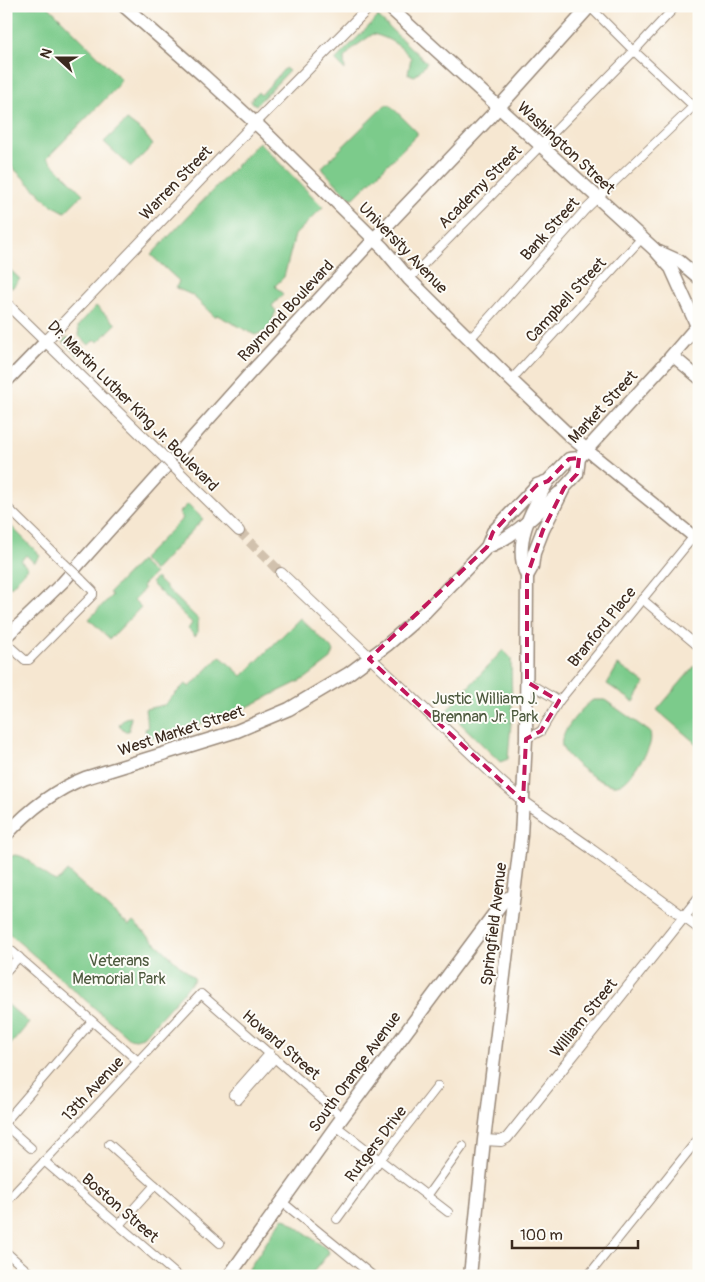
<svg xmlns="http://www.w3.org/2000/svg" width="705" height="1282" viewBox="0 0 705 1282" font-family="Pangolin,sans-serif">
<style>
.green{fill:#7ccb8b;stroke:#5c7a54}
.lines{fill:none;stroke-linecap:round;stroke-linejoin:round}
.tertiary-tunnel{stroke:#d1c1ad;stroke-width:10;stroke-dasharray:10 5;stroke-linecap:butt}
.minor-casing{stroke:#988878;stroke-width:10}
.tertiary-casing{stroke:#988878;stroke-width:12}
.secondary-casing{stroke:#988878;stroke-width:14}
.primary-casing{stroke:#988878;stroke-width:15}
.minor{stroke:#fff;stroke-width:8}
.tertiary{stroke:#fff;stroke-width:10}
.secondary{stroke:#fff;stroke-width:11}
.primary{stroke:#fff;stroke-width:12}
.minor-bridge-casing{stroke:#988878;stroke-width:10;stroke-linecap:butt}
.tertiary-bridge-casing{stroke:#988878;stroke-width:12;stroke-linecap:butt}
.minor-bridge{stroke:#fff;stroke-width:8}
.tertiary-bridge{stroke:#fff;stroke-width:10}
.marked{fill:none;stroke:#c2185b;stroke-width:4;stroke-dasharray:10 6;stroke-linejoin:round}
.labels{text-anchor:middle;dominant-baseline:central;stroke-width:4;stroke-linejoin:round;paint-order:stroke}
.street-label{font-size:16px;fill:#3b2a1e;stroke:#fdfcf7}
.park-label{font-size:16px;fill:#4e5a3f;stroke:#fdfcf7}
</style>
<rect width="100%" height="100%" fill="#fdfcf7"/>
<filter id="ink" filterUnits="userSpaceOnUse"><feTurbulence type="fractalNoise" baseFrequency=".02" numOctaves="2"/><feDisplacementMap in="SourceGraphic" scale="10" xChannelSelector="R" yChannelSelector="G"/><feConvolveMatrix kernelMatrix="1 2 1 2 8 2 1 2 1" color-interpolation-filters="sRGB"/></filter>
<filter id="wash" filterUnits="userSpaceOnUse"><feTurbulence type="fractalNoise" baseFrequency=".0096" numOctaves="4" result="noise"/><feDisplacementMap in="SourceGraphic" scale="20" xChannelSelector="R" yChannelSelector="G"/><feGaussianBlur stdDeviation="1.12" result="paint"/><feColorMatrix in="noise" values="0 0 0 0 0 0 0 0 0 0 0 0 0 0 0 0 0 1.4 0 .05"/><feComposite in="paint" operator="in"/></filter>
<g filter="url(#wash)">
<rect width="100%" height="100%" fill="#f6e7d1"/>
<g class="green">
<polygon points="6,6 48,6 121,79 114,90 47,158 83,194 65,212 50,204 6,161"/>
<path d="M 378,17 L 427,63 L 415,76 L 408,74 L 411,58 C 400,45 389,38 373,34 L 353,48 L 344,58 L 345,70 L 335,60 Z"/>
<polygon points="285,68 289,71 256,105 250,101 258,92 261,95"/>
<polygon points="385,105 390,105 417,132 417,135 354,198 350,198 324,171 322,167"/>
<polygon points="127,120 143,132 153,145 131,167 104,142"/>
<polygon points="259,142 323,207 295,235 284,277 275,286 283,294 272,306 276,311 268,330 255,335 217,315 215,317 192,295 176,288 179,281 151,255"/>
<polygon points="6,266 20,279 12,288 6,282"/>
<polygon points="96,306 116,324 98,342 95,339 89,345 79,336 78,326"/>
<polygon points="66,338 73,338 83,347 83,350 78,356 63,342"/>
<polygon points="188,504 203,519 154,571 142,559 183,518 179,513"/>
<polygon points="6,521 40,555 34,563 26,555 21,561 28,568 11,587 6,583"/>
<polygon points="140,561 154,574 142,586 144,589 134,600 141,607 110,639 89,619 112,595 109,593"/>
<polygon points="156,578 198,619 198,632 195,636 188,629 192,623 151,583"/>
<polygon points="300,618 334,651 331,659 306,678 231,715 147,739 145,729 148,728 145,709 164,705 185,684 190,687 220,656 242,676"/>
<polygon points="503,650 511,658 512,710 508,759 500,762 447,710"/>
<polygon points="698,662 699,663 699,746 657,710"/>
<polygon points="618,665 645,683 634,702 607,684"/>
<path d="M 593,700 L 605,700 L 650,732 C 653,743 647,752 641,761 C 634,769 628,783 617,785 C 604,788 565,759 562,746 C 558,734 583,706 593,700 Z"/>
<polygon points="131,717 129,731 125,731 119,725 125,718"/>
<path d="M 16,855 C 32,857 41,876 56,881 L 60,879 L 67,871 L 129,926 L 133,922 L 195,979 L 143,1037 L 136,1039 L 129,1038 L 6,931 L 6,860 L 11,856 Z"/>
<polygon points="6,1003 29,1023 6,1050"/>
<polygon points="285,1218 328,1250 329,1253 310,1276 244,1276 282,1219"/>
</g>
</g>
<g filter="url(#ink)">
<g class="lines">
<polyline class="tertiary-tunnel" points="239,531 281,573"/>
<g class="minor-casing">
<g id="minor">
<polyline points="589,6 634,51 699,111"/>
<polyline points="409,279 634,51 676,6"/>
<polyline points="470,339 585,210 699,101"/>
<polyline points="511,380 641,239"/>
<polyline points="6,506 64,563"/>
<polyline points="642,599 699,647"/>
<polyline points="6,643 25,660 29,660 93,595 93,591 81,579"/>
<polyline points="527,682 559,701"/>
<polyline points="526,739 541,731 559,701 699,530"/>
<polyline points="6,946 138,1061"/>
<polyline points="6,971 19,957"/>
<polyline points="233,1095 270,1053"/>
<polyline points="238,1100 275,1058"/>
<polyline points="6,1121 92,1021"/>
<polyline points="6,1126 31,1148"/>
<polyline points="336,1126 448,1212"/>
<polyline points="109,1144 220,1243"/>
<polyline points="44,1161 178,1276"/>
<polyline points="427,1196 463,1146"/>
<polyline points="281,1201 373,1276"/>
<polyline points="6,1202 201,994 342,1117"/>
<polyline points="337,1219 380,1160 438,1086"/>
<polyline points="119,1225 155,1185"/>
<polyline points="6,1252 33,1276"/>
<polyline points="588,1276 699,1138"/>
</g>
</g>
<g class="tertiary-casing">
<g id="tertiary">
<polyline points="6,303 161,454"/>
<polyline points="45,342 250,128 370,6"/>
<polyline points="179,472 239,531"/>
<polyline points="281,573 499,780 523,801 589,847"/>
<polyline points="592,850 699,928"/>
<polyline points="484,1140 501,1141 507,1138 699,898"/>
</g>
</g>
<g class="secondary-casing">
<g id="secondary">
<polyline points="673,356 699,378"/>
<polyline points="6,382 45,342"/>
<polyline points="587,450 661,510"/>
<polyline points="665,513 699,541"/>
<polyline points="6,637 63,582 252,371 374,239"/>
</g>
</g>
<g class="primary-casing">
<g id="primary">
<polyline points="124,6 204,76 263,130 383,248 409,279 511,380 571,437 587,450"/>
<polyline points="388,6 654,249 671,268 697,326"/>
<polyline points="374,239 490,117 590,6"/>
<polyline points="659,252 679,261 699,278"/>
<path d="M 487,547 C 515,537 537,513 559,493"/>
<polyline points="527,576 532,567 534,553 543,530 564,488 577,474 579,458"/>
<path d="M 6,835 C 28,811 54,790 85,778 L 237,731 L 289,709 L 348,674 L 387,645 L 425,612 L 487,547 L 493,532 L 508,516 L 537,485 L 548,481 L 569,459 L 579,458 L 662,367 L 699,324"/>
<polyline points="229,1276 336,1126 505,899 514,896"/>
<path d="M 470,1276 L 484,1140 L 521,836 L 526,739 L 527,576 C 512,544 531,511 547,483"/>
</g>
</g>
<use href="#minor" class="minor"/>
<use href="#tertiary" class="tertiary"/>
<use href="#secondary" class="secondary"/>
<use href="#primary" class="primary"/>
<g class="minor-bridge-casing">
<polyline id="minor-bridge" points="64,563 81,579"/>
</g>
<g class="tertiary-bridge-casing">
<polyline id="tertiary-bridge" points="161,454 179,472"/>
</g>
<use href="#minor-bridge" class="minor-bridge"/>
<use href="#tertiary-bridge" class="tertiary-bridge"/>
</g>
</g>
<path class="marked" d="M 579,458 L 577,474 L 564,488 L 543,530 L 527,576 L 527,682 L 559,701 L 541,731 L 526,739 L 523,801 L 369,659 L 487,547 L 493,532 L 537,485 L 548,481 L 569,459 Z"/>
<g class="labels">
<g class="street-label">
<text transform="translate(566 148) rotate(43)">Washington Street</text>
<text transform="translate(176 183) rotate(-46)">Warren Street</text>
<text transform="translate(480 187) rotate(-45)">Academy Street</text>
<text transform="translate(550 229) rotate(-48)">Bank Street</text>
<text transform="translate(403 248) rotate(46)">University Avenue</text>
<text transform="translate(566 300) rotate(-47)">Campbell Street</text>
<text transform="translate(286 311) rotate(-47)">Raymond Boulevard</text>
<text transform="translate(133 406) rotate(45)">Dr. Martin Luther King Jr. Boulevard</text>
<text transform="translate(603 407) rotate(-47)">Market Street</text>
<text transform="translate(602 627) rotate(-51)">Branford Place</text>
<text transform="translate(181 731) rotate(-18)">West Market Street</text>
<text transform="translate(494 924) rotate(-83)">Springfield Avenue</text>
<text transform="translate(584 1018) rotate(-51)">William Street</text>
<text transform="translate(281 1045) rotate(41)">Howard Street</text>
<text transform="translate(355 1072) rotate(-54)">South Orange Avenue</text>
<text transform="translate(93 1089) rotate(-47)">13th Avenue</text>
<text transform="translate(376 1144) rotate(-53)">Rutgers Drive</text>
<text transform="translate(120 1208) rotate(41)">Boston Street</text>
</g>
<g class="park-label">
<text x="485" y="699">Justic William J.<tspan x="485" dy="18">Brennan Jr. Park</tspan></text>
<text x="119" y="961">Veterans<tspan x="119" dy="18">Memorial Park</tspan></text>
</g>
</g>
<rect width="705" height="1282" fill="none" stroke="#fdfcf7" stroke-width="25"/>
<g transform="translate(58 58) rotate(291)" stroke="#fdfcf7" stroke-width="4" paint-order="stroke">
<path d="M0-4L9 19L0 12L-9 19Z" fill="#3b2a1e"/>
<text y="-8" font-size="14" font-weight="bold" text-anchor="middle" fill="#3b2a1e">N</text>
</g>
<path d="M512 1240v8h126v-8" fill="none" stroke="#3b2a1e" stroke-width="2.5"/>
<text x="520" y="1240" font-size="15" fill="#3b2a1e" stroke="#fdfcf7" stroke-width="4" paint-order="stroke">100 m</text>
</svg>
